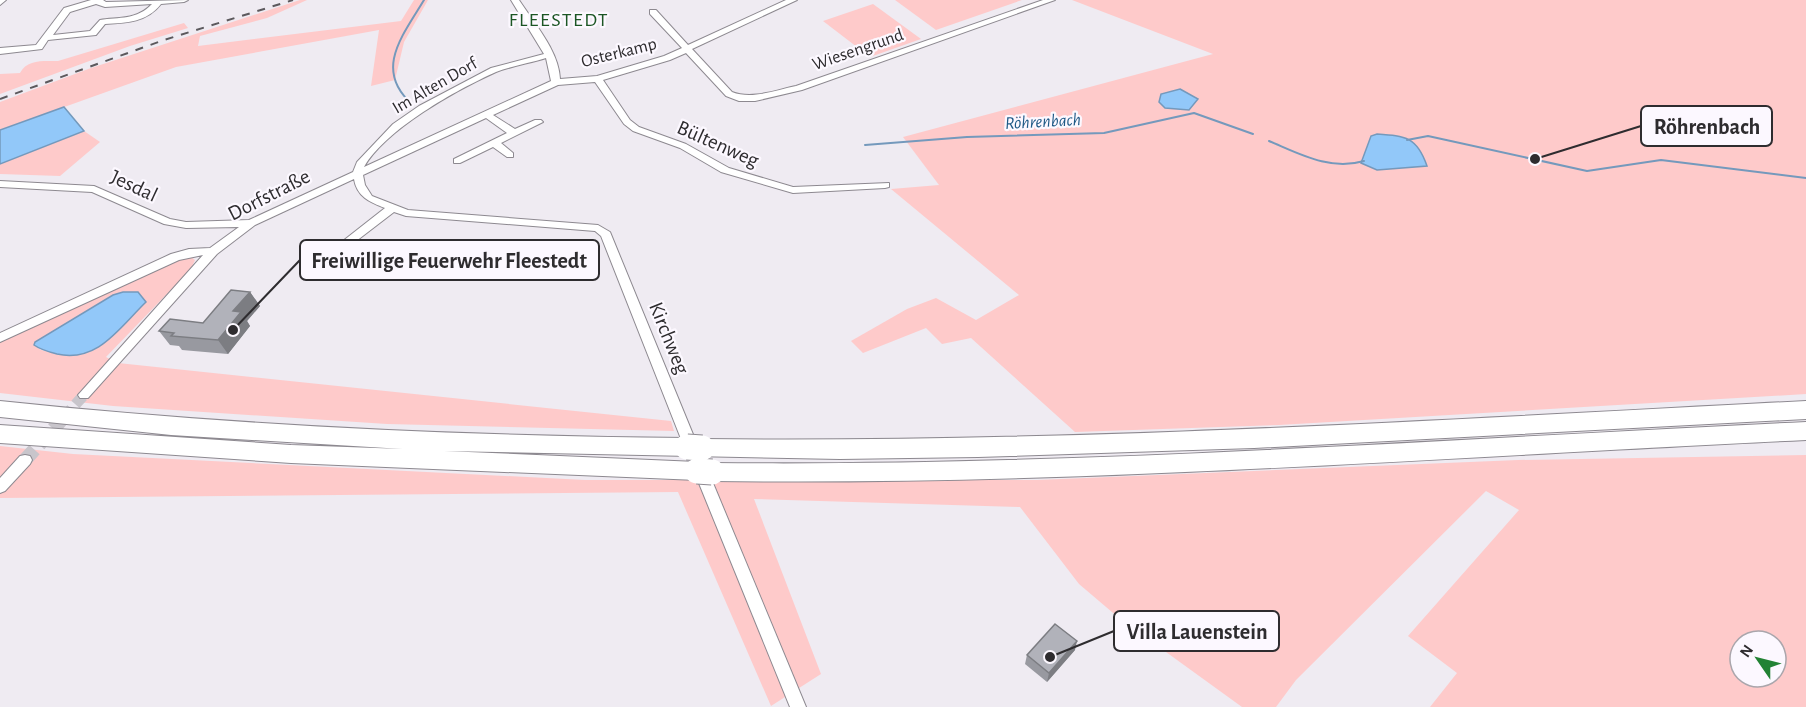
<svg xmlns="http://www.w3.org/2000/svg" width="1806" height="707" viewBox="0 0 1806 707" font-family="'Alegreya Sans',sans-serif">
<style>
.green{fill:#fecaca;fill-rule:evenodd}
.water{fill:#92c8f9;stroke:#7499bc;stroke-width:1.5}
.lines{fill:none;stroke-linecap:round;stroke-linejoin:round}
.stream{stroke:#7499bc;stroke-width:2}
.minor-tunnel-far1{stroke:#c8c5cb;stroke-width:11;stroke-dasharray:11 6;stroke-linecap:butt}
.minor-tunnel{stroke:#c8c5cb;stroke-width:14;stroke-dasharray:14 7;stroke-linecap:butt}
.minor-casing{stroke:#8d8990;stroke-width:2}
.motorway-casing{stroke:#8d8990;stroke-width:2}
.minor{fill:#fff;fill-rule:evenodd}
.motorway{fill:#fff;fill-rule:evenodd}
.rail{stroke:#5c595d;stroke-width:2;stroke-dasharray:8 8;stroke-linecap:butt}
.motorway-bridge-casing{stroke:#8d8990;stroke-width:27;stroke-linecap:butt}
.motorway-bridge{stroke:#fff;stroke-width:25}
.wall{fill:#9899a0}
.shaded-wall{fill:#7c7d82}
.building{fill:#b1b2ba;stroke:#7c7d82;stroke-width:1.5}
.labels{text-anchor:middle;dominant-baseline:central;stroke-width:4.5;stroke-linejoin:round;paint-order:stroke}
.far-street-label{font-size:18px;fill:#2e2c2f;stroke:#fcf8ff}
.far-water-label{font-size:18px;font-style:italic;fill:#1f5986;stroke:#fcf8ff}
.far-quarter-label{font-size:20px;letter-spacing:1.5px;fill:#1c5625;stroke:#fcf8ff}
.street-label{font-size:21px;fill:#2e2c2f;stroke:#fcf8ff}
.leader{fill:none;stroke:#2e2c2f;stroke-width:2}
.callout-dot{fill:#2e2c2f;stroke:#fcf8ff;stroke-width:2}
.callout{fill:#fcf8ff;stroke:#2e2c2f;stroke-width:2}
.callout-label{font-size:22px;text-anchor:middle;font-weight:bold;fill:#2e2c2f}
</style>
<rect width="100%" height="100%" fill="#efebf2"/>
<g class="green">
<polygon points="300,0 307,0 267,18 200,36 198,46 401,21 414,0 428,0 404,42 395,80 371,86 379,30 176,67 0,130 0,102 91,68"/>
<polygon points="895,0 1022,0 936,30"/>
<polygon points="1072,0 1806,0 1806,394 1279,425 1075,432 971,338 942,344 926,328 863,353 851,341 907,309 936,298 976,320 1019,295 891,189 939,185 903,137 1213,54"/>
<polygon points="873,4 921,39 870,57 823,21"/>
<path d="M 184,23 L 188,28 L 130,46 L 0,94 L 0,74 L 20,73 C 27,59 44,61 58,61 Z"/>
<polygon points="84,131 100,142 60,176 0,174 0,164"/>
<path d="M 190,256 L 195,260 L 191,269 L 106,357 L 118,363 L 671,421 L 674,431 L 387,424 L 113,406 L 0,393 L 0,340 L 174,259 ZM 113,295 L 60,354 L 41,350 L 34,345 Z"/>
<path d="M 0,446 L 73,454 L 585,480 L 1037,480 L 1518,460 L 1806,455 L 1806,707 L 1430,707 L 1457,673 L 1408,636 L 1519,510 L 1486,491 L 1296,680 L 1276,707 L 1242,707 L 1119,618 L 1079,584 L 1020,507 L 754,499 L 821,674 L 771,706 L 678,492 L 0,498 ZM 1740,641 L 1776,641 L 1776,677 L 1740,677 Z"/>
</g>
<g class="water">
<polygon points="1180,89 1198,99 1189,110 1165,108 1159,102 1161,94"/>
<polygon points="64,107 84,131 0,164 0,130"/>
<path d="M 1377,134 C 1406,136 1417,137 1427,166 L 1377,170 L 1361,163 L 1371,136 Z"/>
<path d="M 123,292 L 138,292 L 146,302 C 119,328 98,363 57,354 C 49,352 41,350 34,345 L 35,342 L 113,295 Z"/>
</g>
<g class="lines">
<g class="stream">
<path d="M 412,104 C 373,70 403,35 424,0"/>
<polyline points="1407,140 1428,136 1587,171 1661,160 1806,178"/>
<path d="M 1269,141 C 1300,154 1330,171 1364,161"/>
<polyline points="865,145 967,137 1104,133 1194,113 1253,134"/>
</g>
<polyline class="minor-tunnel-far1" points="64,417 84,395"/>
<polyline class="minor-tunnel" points="25,460 65,416"/>
<g class="minor-casing">
<g id="minor">
<polygon points="0,0 6,0 0,5"/>
<path d="M 91,0 L 103,0 L 106,2 L 188,0 L 184,2 L 161,4 C 147,22 127,23 105,24 L 96,35 L 48,40 L 42,49 L 0,54 L 0,48 L 36,45 L 64,8 ZM 96,4 L 105,7 L 152,4 C 137,20 119,17 100,20 L 90,31 L 53,35 L 70,12 Z"/>
<path d="M 511,0 L 519,0 C 534,23 559,51 560,79 L 597,76 L 664,56 L 682,48 L 650,14 L 650,10 L 656,10 L 688,45 L 786,0 L 797,0 L 692,49 L 732,92 C 752,100 776,90 796,86 L 1043,0 L 1055,0 L 802,90 L 755,101 L 739,101 L 726,96 L 686,53 L 670,60 L 603,80 L 630,120 L 639,127 L 686,144 L 729,168 L 793,187 L 889,183 L 889,187 L 885,188 L 793,193 L 721,172 L 680,148 L 633,131 L 624,124 L 595,82 L 558,85 L 493,115 L 515,129 L 535,120 L 541,120 L 543,122 L 501,143 L 513,153 L 513,157 L 507,157 L 493,147 L 460,163 L 454,163 L 454,159 L 507,133 L 486,118 L 363,175 L 365,185 L 372,196 L 408,210 L 598,225 L 610,232 L 699,449 L 697,453 L 692,454 L 687,453 L 685,449 L 601,236 L 595,231 L 406,216 L 394,212 L 338,255 L 333,251 L 334,248 L 385,208 C 370,202 357,197 354,179 L 255,225 L 217,254 L 88,398 L 80,398 L 78,395 L 203,255 L 179,260 L 0,342 L 0,333 L 171,254 L 189,249 L 210,248 L 239,227 L 186,228 L 164,224 L 92,192 L 0,187 L 0,181 L 94,186 L 170,219 L 186,222 L 249,220 L 353,172 L 357,162 L 393,124 L 419,106 L 491,68 L 544,54 ZM 546,58 L 551,81 L 364,167 C 386,129 456,90 496,72 C 512,66 530,63 546,58 Z"/>
<polygon points="25,455 30,456 32,460 30,464 5,491 0,493 0,478 20,456"/>
<polygon points="701,466 706,467 708,471 806,707 790,707 694,471 696,467"/>
</g>
</g>
<g class="motorway-casing">
<path id="motorway" d="M 0,401 C 229,425 457,436 687,438 L 695,441 L 702,439 C 1071,443 1438,420 1806,401 L 1806,419 L 1254,448 L 978,457 L 840,459 L 444,451 L 697,462 L 705,465 L 712,463 C 1077,467 1441,439 1806,422 L 1806,440 C 1441,457 1077,486 712,481 L 704,478 L 697,480 L 291,463 L 0,443 L 0,425 L 291,445 L 403,449 L 171,435 L 0,417 Z"/>
</g>
<use href="#minor" class="minor"/>
<use href="#motorway" class="motorway"/>
<polyline class="rail" points="0,99 164,40 293,0"/>
<g class="motorway-bridge-casing">
<g id="motorway-bridge">
<polyline points="687,447 702,448"/>
<polyline points="697,471 712,472"/>
</g>
</g>
<use href="#motorway-bridge" class="motorway-bridge"/>
</g>
<g class="wall">
<polygon points="250,292 260,306 247,321 250,326 228,354 182,350 179,346 170,345 159,331 203,323"/>
<polygon points="1075,650 1047,682 1025,664 1027,655"/>
</g>
<g class="shaded-wall">
<polygon points="250,292 260,306 247,321 250,326 228,354 218,340 233,311"/>
<polygon points="1077,641 1075,650 1047,682 1049,673"/>
</g>
<g class="building">
<polygon points="231,290 250,292 233,311 241,312 218,340 171,336 174,333 159,331 170,319 203,323"/>
<polygon points="1055,624 1077,641 1049,673 1027,655"/>
</g>
<g class="labels">
<g class="far-street-label">
<text transform="translate(858 50) rotate(-19)">Wiesengrund</text>
<text transform="translate(619 53) rotate(-14)">Osterkamp</text>
<text transform="translate(435 86) rotate(-30)">Im Alten Dorf</text>
</g>
<g class="far-water-label">
<text transform="translate(1043 122) rotate(-3)">Röhrenbach</text>
</g>
<g class="far-quarter-label">
<text x="559" y="20">FLEESTEDT</text>
</g>
<g class="street-label">
<text transform="translate(718 144) rotate(24)">Bültenweg</text>
<text transform="translate(134 186) rotate(25)">Jesdal</text>
<text transform="translate(269 195) rotate(-27)">Dorfstraße</text>
<text transform="translate(669 338) rotate(68)">Kirchweg</text>
</g>
</g>
<path class="leader" d="M1535 159L1641 126M233 330L300 260M1050 657L1114 631"/>
<g class="callout-dot">
<circle cx="1535" cy="159" r="6"/>
<circle cx="233" cy="330" r="6"/>
<circle cx="1050" cy="657" r="6"/>
</g>
<g class="callout">
<rect x="1641" y="106" width="131" height="40" rx="6"/>
<rect x="300" y="240" width="299" height="40" rx="6"/>
<rect x="1114" y="611" width="165" height="40" rx="6"/>
</g>
<g class="callout-label">
<text x="1707" y="134">Röhrenbach</text>
<text x="449" y="268">Freiwillige Feuerwehr Fleestedt</text>
<text x="1197" y="639">Villa Lauenstein</text>
</g>
<g transform="translate(1758 659) rotate(305)"><circle r="28" fill="#fcf8ff" stroke="#aaa6ac" stroke-width="1.5"/>
<path d="M0-4.5L10 22L0 15L-10 22Z" fill="#228234"/>
<text y="-9" font-size="16" font-weight="bold" text-anchor="middle" fill="#2e2c2f">N</text>
</g>
</svg>
